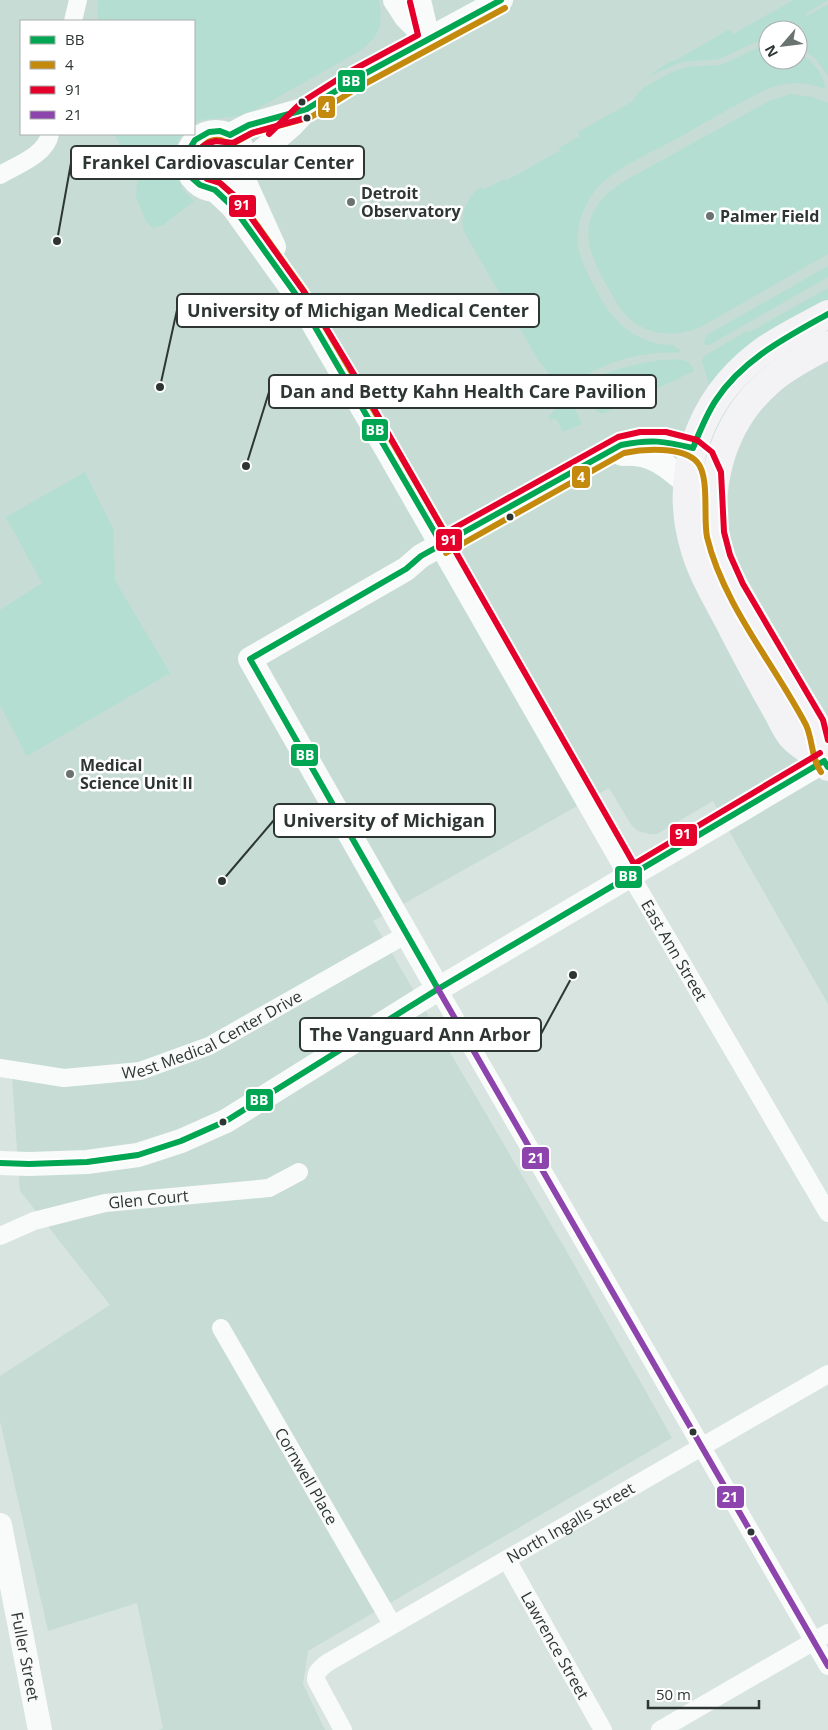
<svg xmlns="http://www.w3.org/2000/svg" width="828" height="1730" viewBox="0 0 828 1730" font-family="'Open Sans',sans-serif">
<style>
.built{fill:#c6dcd5;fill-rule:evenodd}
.green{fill:#b4ded2}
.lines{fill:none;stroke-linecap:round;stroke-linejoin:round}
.street{stroke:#f9fbfa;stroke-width:18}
.secondary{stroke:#f9fbfa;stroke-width:24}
.primary{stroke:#f3f2f5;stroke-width:28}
.bus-1-casing{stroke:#fff;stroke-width:10}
.bus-2-casing{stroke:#fff;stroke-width:10}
.bus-3-casing{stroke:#fff;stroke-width:10}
.bus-4-casing{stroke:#fff;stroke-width:10}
.bus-1{stroke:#00a651;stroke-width:6}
.bus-2{stroke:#c48a0d;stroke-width:6}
.bus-3{stroke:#e4002b;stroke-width:6}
.bus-4{stroke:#8e44ad;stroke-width:6}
.bus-dot{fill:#2d3633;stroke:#fff;stroke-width:2}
.poi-dot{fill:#697370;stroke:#fff;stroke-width:2}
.labels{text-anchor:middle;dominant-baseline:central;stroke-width:5;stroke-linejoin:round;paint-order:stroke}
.poi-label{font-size:16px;font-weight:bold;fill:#2d3633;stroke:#fff;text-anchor:start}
.street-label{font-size:16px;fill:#2d3633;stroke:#fff}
.leader{fill:none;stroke:#2d3633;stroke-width:2}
.callout-dot{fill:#2d3633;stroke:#fff;stroke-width:2}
.callout{fill:#fff;stroke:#2d3633;stroke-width:2}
.callout-label{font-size:18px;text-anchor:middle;font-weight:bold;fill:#2d3633}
.line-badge{stroke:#fff;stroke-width:2}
.badge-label{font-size:14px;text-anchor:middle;font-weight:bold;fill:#fff}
</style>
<rect width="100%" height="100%" fill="#d8e4e0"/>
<path class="built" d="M 0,0 L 828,0 L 828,1004 L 729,831 L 713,801 L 657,834 L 650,834 L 638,831 L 632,826 L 609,788 L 373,921 L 571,1259 L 672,1438 L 308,1651 L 303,1684 L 325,1730 L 159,1730 L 163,1728 L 137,1603 L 48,1631 L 0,1421 L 0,1376 L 110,1305 L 20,1191 L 11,1063 L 0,1060 ZM 21,21 L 194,21 L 194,134 L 21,134 ZM 768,30 L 798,30 L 798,60 L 768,60 Z"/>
<g class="green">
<path d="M 98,0 L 378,0 C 383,13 382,29 372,40 C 362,51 346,59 333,66 C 307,81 281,95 255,110 L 239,116 L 200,120 L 194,124 L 194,21 L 97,21 Z"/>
<polygon points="794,0 828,0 805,14 807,16 828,4 828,76 816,59 798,45 798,30 768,30 768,40 754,43 719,59 682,62 647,77 671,61 674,61 730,29 733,34"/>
<path d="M 768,46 L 768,60 L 798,60 L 798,52 C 809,58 826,75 825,89 C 811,83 794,81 780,85 C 769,87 759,93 748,99 C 726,110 704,123 682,136 C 658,149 623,164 603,182 C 592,192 584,206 580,221 C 571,250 588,274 601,299 C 617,327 641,345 674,345 L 674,347 L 680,349 L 680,352 C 670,353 659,352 649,354 C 620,357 588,370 567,390 L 563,389 L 540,363 L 464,232 C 459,217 467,195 481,187 L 483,190 L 504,179 L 506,181 L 561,150 L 559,148 L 580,136 L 578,132 L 623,107 L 632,101 L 643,88 L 672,72 L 688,67 L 721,65 L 755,49 Z"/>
<path d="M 791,94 L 813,97 L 828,103 L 828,254 L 704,325 C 678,339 644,337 623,312 C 617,304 612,295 607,286 C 583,244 577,214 621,183 L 771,100 Z"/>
<polygon points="114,134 182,134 170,157 182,189 194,201 163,225 153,228 146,221 136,197 138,176"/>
<polygon points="828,266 828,277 709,345 705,345 704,341 707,335"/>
<polygon points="828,288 828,304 710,387 702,361 704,356 747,331 750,332"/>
<path d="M 663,360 C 676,360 689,356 694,371 L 602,414 L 573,396 C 581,375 642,362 663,360 Z"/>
<polygon points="546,384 548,384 561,396 547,410 545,408"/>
<polygon points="566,400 573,405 582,424 563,432 556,418 551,420 548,417"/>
<polygon points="85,472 113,529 115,581 170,673 27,756 0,705 0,610 42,583 6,517"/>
</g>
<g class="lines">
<g class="street">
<polyline points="73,21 78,0"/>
<path d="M 0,175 C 17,165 46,155 50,134"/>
<path id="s1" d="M 631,876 L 828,1213"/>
<polyline points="438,989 828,1666"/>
<path id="s2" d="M 0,1068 L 64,1078 L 140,1071 L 209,1046 L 407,934"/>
<path id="s3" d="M 0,1236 L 34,1221 L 105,1203 L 269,1188 L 299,1172"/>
<path id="s4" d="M 221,1328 L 392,1624"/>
<path id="s5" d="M 507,1560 L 603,1730"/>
<path id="s6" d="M 343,1730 L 316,1680 C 316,1671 320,1669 327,1663 L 828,1374"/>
<polyline points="660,1730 828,1633"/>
</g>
<g class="secondary">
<polyline points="395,0 406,17 428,39"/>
<polyline points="419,0 428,39"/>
<circle cx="216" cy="161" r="29"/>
<polyline points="230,135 249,125 306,109"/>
<polyline points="245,166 291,126 307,109 355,79 501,0"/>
<polyline points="242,176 274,247"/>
<polyline points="215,190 233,207 297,296 387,450 631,876"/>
<path d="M 622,454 C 651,452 665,464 686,482"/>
<polyline points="438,989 250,659 406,569 421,556 621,445 641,441 665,441 693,448"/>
<polyline points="0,1163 29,1164 87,1162 138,1155 181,1141 226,1121 438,989 824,761"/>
<path id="s7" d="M 0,1525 L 40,1730"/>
</g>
<g class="primary">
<path d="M 824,761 C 815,754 798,745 791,736 C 784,727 780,716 774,706 C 760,682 747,657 734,632 C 721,605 702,577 694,547 C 673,474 699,400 759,354 C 780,338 805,327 828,314"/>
<path d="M 828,767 C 820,754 821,737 815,723 C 811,715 806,708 801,700 C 785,673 769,646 753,618 C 742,599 729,579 722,558 C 700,496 721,423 770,381 C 787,366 808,356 828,345"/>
</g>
<g class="bus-1-casing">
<g id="bus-1">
<polyline points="442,545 297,296 233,207 215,190 200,185 192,178 189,170 187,153 195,140 209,132 220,131 230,135 249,125 307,109 355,79 501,0"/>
<path d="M 438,989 L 250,659 L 406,569 L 421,556 L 621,445 C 651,439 664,441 693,448 C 700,431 706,415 716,400 C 743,359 787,337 828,314"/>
<polyline points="0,1163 29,1164 87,1162 138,1155 181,1141 226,1121 438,989 824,761 828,767"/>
</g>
</g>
<g class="bus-2-casing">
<g id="bus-2">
<path d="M 450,541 L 304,291 L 240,201 L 220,183 L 204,177 L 199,173 L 196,155 C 201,147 209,138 220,140 C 224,141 227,143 232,144 L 252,133 L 311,117 L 359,87 L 505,8"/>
<path d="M 446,553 L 624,453 C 643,449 683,446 697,462 C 710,476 703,518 707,537 C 723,604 774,664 806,725 C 813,740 811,758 821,772"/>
</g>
</g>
<g class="bus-3-casing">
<g id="bus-3">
<polyline points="309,117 252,133 233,143 216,141 208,143 202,147 198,152 196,159 196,166 200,172 207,179 220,183 237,198 305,293 361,386 634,864 820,753"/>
<polyline points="269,134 302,102 351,71 418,35 410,2"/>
<polyline points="438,537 618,437 640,432 666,432 697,440 712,452 721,472 724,532 730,555 743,584 823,720 828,740"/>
</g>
</g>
<g class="bus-4-casing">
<polyline id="bus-4" points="438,989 828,1666"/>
</g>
<use href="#bus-1" class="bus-1"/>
<use href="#bus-2" class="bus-2"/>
<use href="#bus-3" class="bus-3"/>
<use href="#bus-4" class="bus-4"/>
</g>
<g class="bus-dot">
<circle cx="302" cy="102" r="4.5"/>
<circle cx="307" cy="118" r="4.5"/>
<circle cx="510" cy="517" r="4.5"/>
<circle cx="223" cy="1122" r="4.5"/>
<circle cx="693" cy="1432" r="4.5"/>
<circle cx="751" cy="1532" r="4.5"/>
</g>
<g class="poi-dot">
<circle cx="351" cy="202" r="5"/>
<circle cx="710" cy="216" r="5"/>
<circle cx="70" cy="774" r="5"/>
</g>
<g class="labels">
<g class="poi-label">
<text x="361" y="193">Detroit<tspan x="361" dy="18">Observatory</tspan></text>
<text x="720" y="216">Palmer Field</text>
<text x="80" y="765">Medical<tspan x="80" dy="18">Science Unit II</tspan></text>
</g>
<g class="street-label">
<text stroke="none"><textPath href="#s1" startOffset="86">East Ann Street</textPath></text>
<text stroke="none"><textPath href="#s2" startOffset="221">West Medical Center Drive</textPath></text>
<text stroke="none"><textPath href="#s3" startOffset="154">Glen Court</textPath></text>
<text stroke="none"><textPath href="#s4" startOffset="171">Cornwell Place</textPath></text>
<text stroke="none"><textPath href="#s6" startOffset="359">North Ingalls Street</textPath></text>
<text stroke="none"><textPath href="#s5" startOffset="98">Lawrence Street</textPath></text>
<text stroke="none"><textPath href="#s7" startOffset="134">Fuller Street</textPath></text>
</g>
</g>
<path class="leader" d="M57 241L71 163M160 387L177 310M246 466L269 392M222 881L274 820M573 975L541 1034"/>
<g class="callout-dot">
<circle cx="57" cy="241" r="5"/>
<circle cx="160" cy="387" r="5"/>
<circle cx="246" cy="466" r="5"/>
<circle cx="222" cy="881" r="5"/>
<circle cx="573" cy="975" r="5"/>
</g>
<g class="callout">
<rect x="71" y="146" width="293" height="33" rx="5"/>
<rect x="177" y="294" width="362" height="33" rx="5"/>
<rect x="269" y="375" width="387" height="33" rx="5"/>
<rect x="274" y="804" width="221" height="33" rx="5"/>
<rect x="300" y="1018" width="241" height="33" rx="5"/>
</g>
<g class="callout-label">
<text x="218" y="169">Frankel Cardiovascular Center</text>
<text x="358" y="317">University of Michigan Medical Center</text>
<text x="463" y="398">Dan and Betty Kahn Health Care Pavilion</text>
<text x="384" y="827">University of Michigan</text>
<text x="420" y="1041">The Vanguard Ann Arbor</text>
</g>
<g class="line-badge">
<rect x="337" y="69" width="29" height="24" rx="5" fill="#00a651"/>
<rect x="317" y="95" width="19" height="24" rx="5" fill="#c48a0d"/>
<rect x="228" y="194" width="29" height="24" rx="5" fill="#e4002b"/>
<rect x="361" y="418" width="28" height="24" rx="5" fill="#00a651"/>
<rect x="571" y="465" width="20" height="24" rx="5" fill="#c48a0d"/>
<rect x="435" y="528" width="28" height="24" rx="5" fill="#e4002b"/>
<rect x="290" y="743" width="29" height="24" rx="5" fill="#00a651"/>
<rect x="669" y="823" width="29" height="24" rx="5" fill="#e4002b"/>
<rect x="614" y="865" width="29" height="24" rx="5" fill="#00a651"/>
<rect x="245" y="1088" width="29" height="24" rx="5" fill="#00a651"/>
<rect x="521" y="1146" width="29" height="24" rx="5" fill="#8e44ad"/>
<rect x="716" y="1485" width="29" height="24" rx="5" fill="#8e44ad"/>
</g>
<g class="badge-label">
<text x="351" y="86">BB</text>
<text x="326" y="112">4</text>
<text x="242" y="210">91</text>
<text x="375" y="435">BB</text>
<text x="581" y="482">4</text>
<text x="449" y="545">91</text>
<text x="305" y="760">BB</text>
<text x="683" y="839">91</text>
<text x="628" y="881">BB</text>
<text x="259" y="1105">BB</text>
<text x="536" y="1163">21</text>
<text x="730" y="1502">21</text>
</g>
<rect x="20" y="20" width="175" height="115" fill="#ffffff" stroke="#abafad"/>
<rect x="30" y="36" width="25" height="8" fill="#00a651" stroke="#abafad"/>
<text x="65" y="45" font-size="15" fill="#2d3633">BB</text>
<rect x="30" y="61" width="25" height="8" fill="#c48a0d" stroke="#abafad"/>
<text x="65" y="70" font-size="15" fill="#2d3633">4</text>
<rect x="30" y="86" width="25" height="8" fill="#e4002b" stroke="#abafad"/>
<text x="65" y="95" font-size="15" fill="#2d3633">91</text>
<rect x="30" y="111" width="25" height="8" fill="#8e44ad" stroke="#abafad"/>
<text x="65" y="120" font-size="15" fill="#2d3633">21</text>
<g transform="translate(783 45) rotate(242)"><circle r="24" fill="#ffffff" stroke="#abafad"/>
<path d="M0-4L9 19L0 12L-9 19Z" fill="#697370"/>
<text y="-8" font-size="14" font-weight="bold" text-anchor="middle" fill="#2d3633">N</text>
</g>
<path d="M648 1700v8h111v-8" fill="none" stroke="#2d3633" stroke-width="2.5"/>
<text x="656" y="1700" font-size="15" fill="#2d3633" stroke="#ffffff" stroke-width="4" paint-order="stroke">50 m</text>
</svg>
